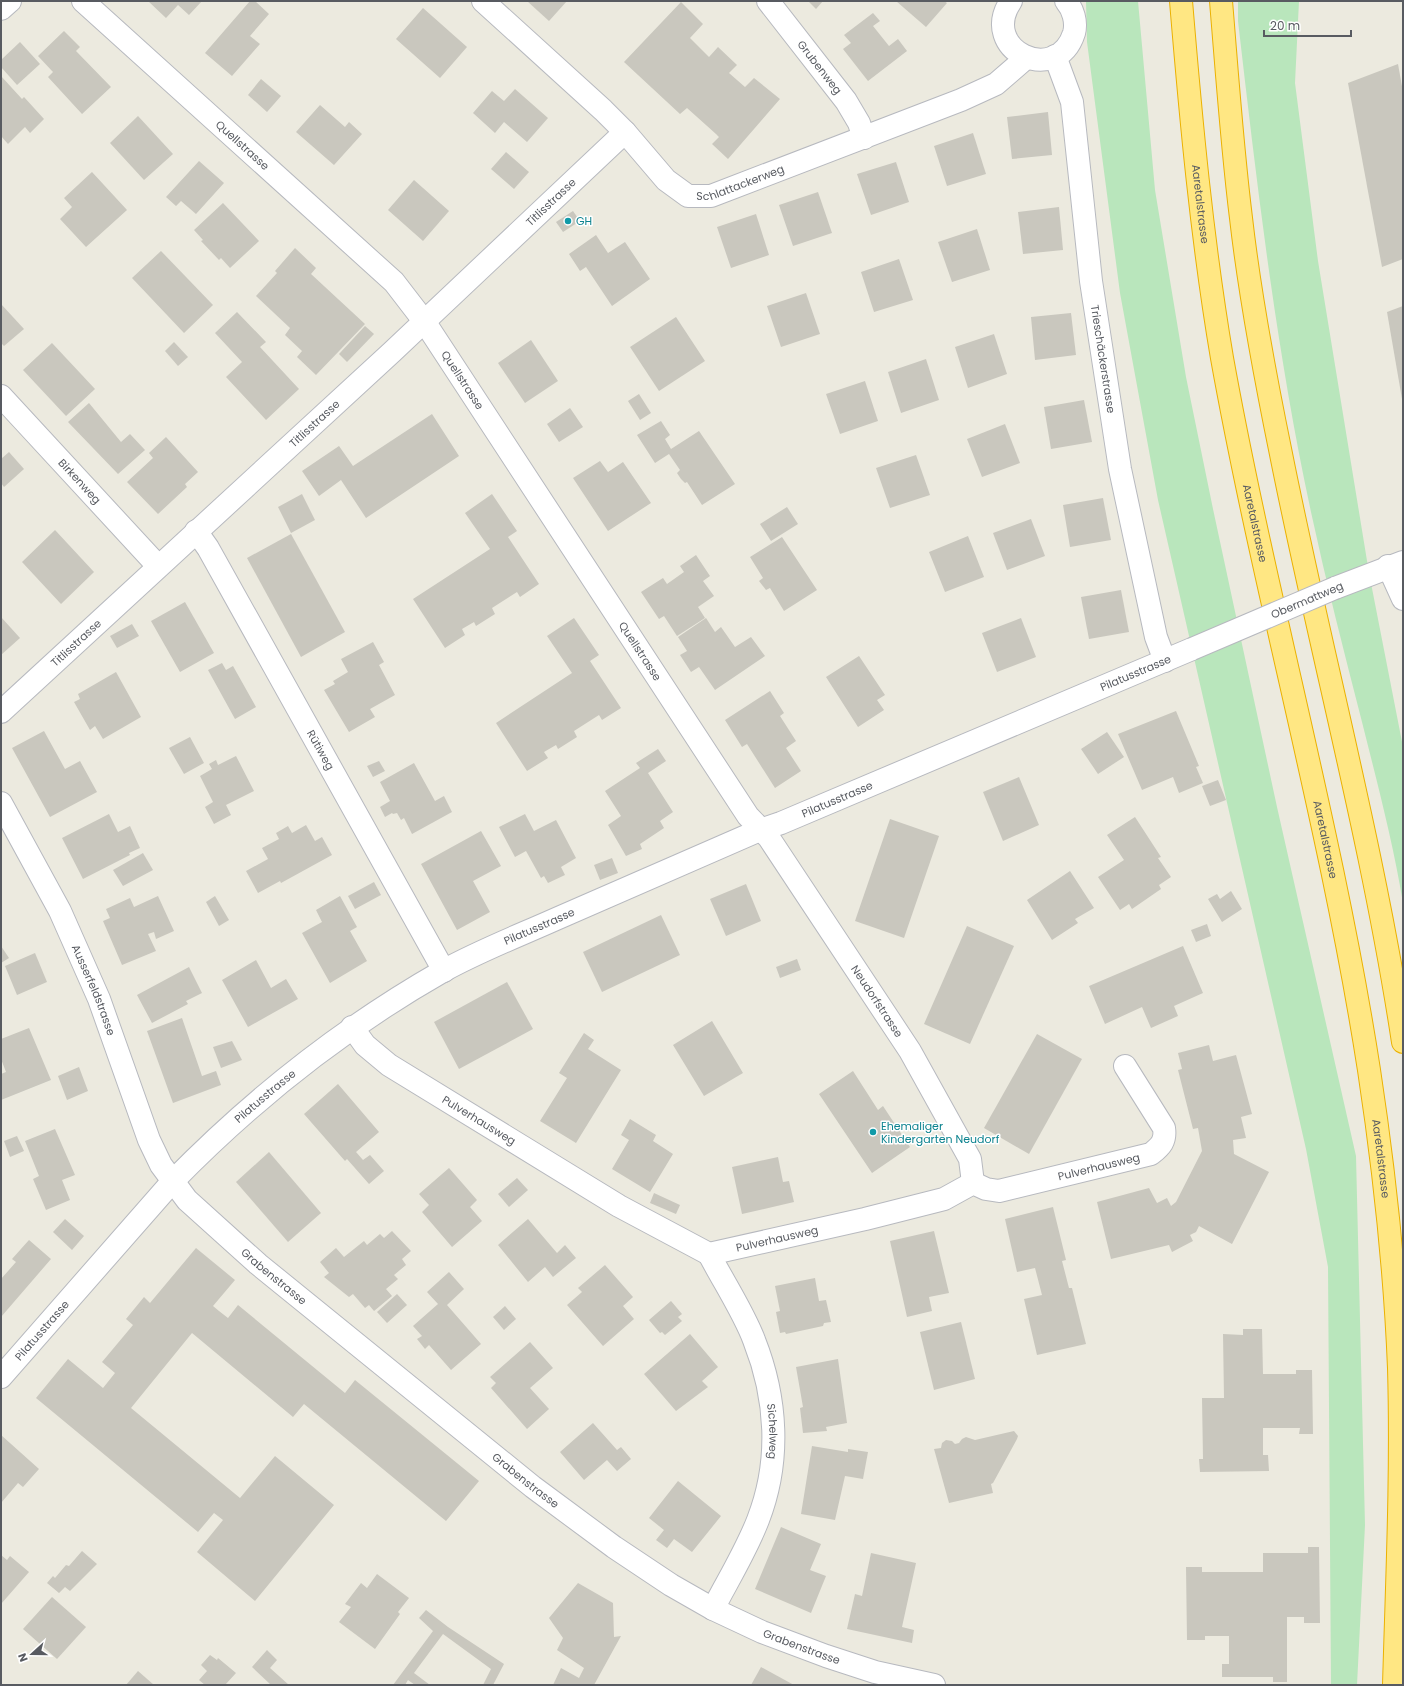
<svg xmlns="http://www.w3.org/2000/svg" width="1404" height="1686" viewBox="0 0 1404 1686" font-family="Poppins,sans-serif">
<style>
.green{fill:#b9e6bc}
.building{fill:#c9c7be}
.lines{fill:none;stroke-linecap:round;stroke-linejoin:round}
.street-casing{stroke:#b7b9bf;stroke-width:24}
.highway-casing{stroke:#ebb100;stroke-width:24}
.street{stroke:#fff;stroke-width:22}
.highway{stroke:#ffe783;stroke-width:22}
.street-bridge-casing{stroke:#b7b9bf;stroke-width:24;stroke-linecap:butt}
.street-bridge{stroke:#fff;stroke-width:22}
.culture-dot{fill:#0f9aa8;stroke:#fff;stroke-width:1.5}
.labels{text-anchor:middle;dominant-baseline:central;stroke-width:3;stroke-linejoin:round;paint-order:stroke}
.street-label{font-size:11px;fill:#585b61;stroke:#fff}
.culture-label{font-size:11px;fill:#0d838f;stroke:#fff;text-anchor:start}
</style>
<rect width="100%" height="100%" fill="#eceadf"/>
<g class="green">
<polygon points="1086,1 1138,1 1155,190 1186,377 1213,509 1277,807 1356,1156 1365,1525 1357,1685 1331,1685 1328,1267 1306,1149 1158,500 1120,293 1087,42"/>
<path d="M 1238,1 L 1299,1 L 1295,83 L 1318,261 L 1369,573 L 1403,747 L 1403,903 C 1393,842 1377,782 1362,722 C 1344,652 1326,582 1311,512 C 1276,350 1257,185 1238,21 Z"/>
</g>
<g class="building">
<polygon points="148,1 202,1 189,15 178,5 166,18"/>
<polygon points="250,1 255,1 269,14 250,36 260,44 232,76 205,53"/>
<polygon points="527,1 567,1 549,21"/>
<polygon points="808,1 823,1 816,9"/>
<polygon points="896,1 944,1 947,3 926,27"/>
<polygon points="681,2 703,24 690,38 709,57 718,47 737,65 729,73 745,87 754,78 780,99 728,159 712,144 719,137 716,134 687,108 680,114 624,62"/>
<polygon points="423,8 467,47 440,78 396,39"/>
<polygon points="873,13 880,21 873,26 889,46 898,39 907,51 868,81 843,49 851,43 844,35"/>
<polygon points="64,31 80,47 76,51 111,87 82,114 48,77 53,72 38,56"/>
<polygon points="20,42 40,64 17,85 1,67 1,60"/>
<polygon points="1398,64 1403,92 1403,259 1382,267 1348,83"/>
<polygon points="1,76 22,99 24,97 44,119 30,133 25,127 8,144 1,136"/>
<polygon points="261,79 281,96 267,112 248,95"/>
<polygon points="515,89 548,118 527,142 504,122 495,133 473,113 492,91 504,101"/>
<polygon points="320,105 345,127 349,122 362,134 334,165 296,132"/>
<polygon points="1048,112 1052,155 1012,159 1007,117"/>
<polygon points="138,116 173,154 144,180 110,143"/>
<polygon points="973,133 986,174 947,186 934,146"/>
<polygon points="506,152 529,172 514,189 491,169"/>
<polygon points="199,161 224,183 196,214 181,201 176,206 166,197"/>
<polygon points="896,162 909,202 871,215 857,174"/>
<polygon points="92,172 127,210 86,247 60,219 72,207 64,198"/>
<polygon points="414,180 449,211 423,241 388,210"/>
<polygon points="818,192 832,233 793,246 779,205"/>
<polygon points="223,203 259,241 230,268 221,258 219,260 201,241 203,240 194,230"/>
<polygon points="1059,207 1063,250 1023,254 1018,212"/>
<polygon points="573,211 580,221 563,232 556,222"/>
<polygon points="756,214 769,255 731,268 717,227"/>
<polygon points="977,229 990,270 952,282 938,242"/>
<polygon points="596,235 608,253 625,242 650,279 612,306 586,267 580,271 569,254"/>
<polygon points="295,248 316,268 311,274 365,324 316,375 297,357 302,351 285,335 290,328 256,296 277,273 275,271"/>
<polygon points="161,251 213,305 184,333 132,278"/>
<polygon points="899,259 913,300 874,312 861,272"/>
<polygon points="806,293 820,334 781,347 767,306"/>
<polygon points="1,304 24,329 4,346 1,343"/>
<polygon points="1403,306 1403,399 1402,399 1387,312"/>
<polygon points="237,312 266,342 260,347 299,389 266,420 226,377 242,362 215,333"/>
<polygon points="1071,313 1076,355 1035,360 1031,317"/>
<polygon points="676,317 705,361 659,391 630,347"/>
<polygon points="365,326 374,334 347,362 339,354"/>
<polygon points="994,334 1007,374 968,388 955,347"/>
<polygon points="531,340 558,381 525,403 498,363"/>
<polygon points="174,342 188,357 178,366 165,351"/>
<polygon points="52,343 95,389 66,416 23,370"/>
<polygon points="926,359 939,400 901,413 888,372"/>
<polygon points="865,381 878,421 840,434 826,394"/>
<polygon points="639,394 651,413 640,420 628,401"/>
<polygon points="1084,400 1092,442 1051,449 1044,407"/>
<polygon points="89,403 121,442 130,434 145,450 118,474 68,422"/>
<polygon points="570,408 583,427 559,442 547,424"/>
<polygon points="432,414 459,456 366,518 341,480 319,496 302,471 339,446 353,466"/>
<polygon points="661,421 670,435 665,439 671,449 699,431 735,484 702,505 687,482 685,483 681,479 677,473 680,470 669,454 655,463 637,435"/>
<polygon points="1005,424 1020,463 982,477 967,439"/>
<polygon points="166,437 198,472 185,484 187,487 158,514 127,482 153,458 149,453"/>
<polygon points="9,452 24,469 4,487 1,483 1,459"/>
<polygon points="916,455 930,495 890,508 876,468"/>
<polygon points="600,461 608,472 623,462 651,503 608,531 573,478"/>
<polygon points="302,494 315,520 291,533 278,507"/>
<polygon points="492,494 517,531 508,537 539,584 520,597 517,592 492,608 495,614 476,626 474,622 462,629 465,635 445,648 413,599 490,549 465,513"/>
<polygon points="1103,498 1111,540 1070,547 1063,505"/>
<polygon points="787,507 798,524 771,541 760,524"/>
<polygon points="1031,519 1045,556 1007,570 993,533"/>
<polygon points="55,530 94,572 61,604 22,562"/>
<polygon points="291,534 345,632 301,657 247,558"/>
<polygon points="968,536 984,577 945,592 929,552"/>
<polygon points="782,537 817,590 784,611 770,588 766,590 759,581 763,578 750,557"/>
<polygon points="696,555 710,576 703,581 714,596 698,607 705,618 677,636 664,616 659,619 641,592 663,578 667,584 684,572 680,566"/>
<polygon points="1121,590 1129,632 1089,639 1081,597"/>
<polygon points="185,602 214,653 180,672 151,621"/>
<polygon points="1,617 20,638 1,655"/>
<polygon points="574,618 599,655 590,661 621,708 602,720 599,715 574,731 577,737 558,749 556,745 544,752 548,758 527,771 496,723 572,673 547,636"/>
<polygon points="706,618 715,632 721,627 735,647 751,637 765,656 715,690 699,667 691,672 680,655 687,651 678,637"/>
<polygon points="1021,618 1036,657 997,672 982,633"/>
<polygon points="132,624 139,636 117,648 110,636"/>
<polygon points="373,642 384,662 379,665 395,695 370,709 375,717 349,732 324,690 335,684 333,681 348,672 341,659"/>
<polygon points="859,656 885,695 877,700 884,710 858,727 826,677"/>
<polygon points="222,663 226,670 233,666 256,707 235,719 208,670"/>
<polygon points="116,672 141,717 103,739 95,726 90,730 74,702 80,699 78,694"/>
<polygon points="770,691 784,713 780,716 796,741 786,748 801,771 775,788 747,744 742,747 725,720"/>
<polygon points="1176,711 1199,766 1196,767 1203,783 1179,793 1173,777 1142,790 1118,734"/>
<polygon points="44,731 65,769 80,761 97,792 50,817 12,748"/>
<polygon points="1107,732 1124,757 1098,774 1081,749"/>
<polygon points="190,737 204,763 184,774 169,748"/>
<polygon points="658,749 666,761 648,773 673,812 660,821 664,828 640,844 642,849 626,856 608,825 621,816 605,791 640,768 636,763"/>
<polygon points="236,756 254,791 226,805 231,815 214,824 205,807 213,802 200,776 212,769 209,764 216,760 218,765"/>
<polygon points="379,761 385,771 373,777 367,766"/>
<polygon points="414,763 435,801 444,796 452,812 412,834 404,818 401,820 397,813 393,814 392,813 385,817 380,807 390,801 380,782"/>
<polygon points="1019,777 1039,825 1003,841 983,792"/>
<polygon points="1218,780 1226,800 1210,806 1202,786"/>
<polygon points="109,814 118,832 130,826 140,848 129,853 130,855 83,879 62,838"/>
<polygon points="525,814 534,831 556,820 576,858 561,867 565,875 548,883 544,876 541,878 526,851 515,857 499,827"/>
<polygon points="1135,817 1161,857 1158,858 1171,877 1159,885 1161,889 1132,909 1129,904 1120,910 1098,877 1124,860 1107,835"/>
<polygon points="890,819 939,836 904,938 855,921"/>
<polygon points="306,825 315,841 322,837 332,855 281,883 280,881 258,893 246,871 268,859 262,848 279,839 276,833 288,826 292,833"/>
<polygon points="481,831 501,866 473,881 490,912 457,930 421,864"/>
<polygon points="143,853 153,870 123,886 113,870"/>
<polygon points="612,858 618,873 600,880 594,865"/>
<polygon points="1070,871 1094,908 1075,919 1078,923 1052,940 1027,900"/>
<polygon points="374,882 381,895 355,909 348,896"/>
<polygon points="746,884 761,921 726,936 710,899"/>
<polygon points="1231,891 1242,909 1222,922 1208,899 1217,894 1220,899"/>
<polygon points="158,896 174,931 156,939 154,932 148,934 156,951 122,965 103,921 110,918 106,909 130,898 134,907"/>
<polygon points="215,896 229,920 219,926 206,902"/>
<polygon points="340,896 357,927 350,931 367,961 330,983 302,933 322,922 316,910"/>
<polygon points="661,915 680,955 602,992 583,952"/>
<polygon points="1207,924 1211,936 1196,942 1191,930"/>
<polygon points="967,926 1014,946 970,1044 924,1024"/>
<polygon points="1,946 9,958 1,963"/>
<polygon points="1183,946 1203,993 1174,1006 1178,1016 1151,1028 1142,1007 1105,1024 1089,986"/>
<polygon points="35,953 47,982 17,995 5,966"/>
<polygon points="797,959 801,970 780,978 776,967"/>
<polygon points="256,960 271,988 286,979 298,999 248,1027 222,980"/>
<polygon points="189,967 202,993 186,1001 188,1004 152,1023 137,995"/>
<polygon points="507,982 533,1029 459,1069 434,1022"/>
<polygon points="182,1018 202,1076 216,1071 221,1085 173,1103 147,1031"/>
<polygon points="712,1021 743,1073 704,1096 673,1045"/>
<polygon points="29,1028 51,1080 1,1100 1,1074 6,1072 1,1059 1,1039"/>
<polygon points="584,1033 594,1040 588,1049 621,1070 576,1143 540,1121 567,1078 559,1073"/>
<polygon points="1037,1034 1082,1059 1029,1154 984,1128"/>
<polygon points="232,1041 242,1060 221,1068 213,1047"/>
<polygon points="1209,1045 1213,1061 1236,1055 1252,1114 1241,1117 1246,1138 1233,1140 1234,1154 1269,1172 1232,1244 1199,1226 1196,1232 1190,1235 1193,1241 1172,1252 1169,1245 1111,1259 1097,1202 1149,1188 1157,1203 1167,1198 1171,1206 1176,1202 1202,1151 1198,1128 1193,1129 1178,1070 1182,1069 1178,1053"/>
<polygon points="79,1067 88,1091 67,1100 58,1076"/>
<polygon points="853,1071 878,1110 883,1106 910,1147 872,1173 819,1094"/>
<polygon points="338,1084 379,1132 356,1152 363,1160 370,1155 384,1171 369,1184 347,1159 345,1161 304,1114"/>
<polygon points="630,1119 656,1135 653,1141 673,1154 650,1192 612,1169 629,1140 621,1135"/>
<polygon points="55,1129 75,1175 62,1180 70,1200 46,1210 33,1179 39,1176 25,1141"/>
<polygon points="17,1136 24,1151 10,1157 4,1141"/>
<polygon points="269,1152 321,1213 288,1242 236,1182"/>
<polygon points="778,1157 783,1182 789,1181 794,1202 742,1214 732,1167"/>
<polygon points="449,1168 477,1200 470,1207 482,1221 452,1247 422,1212 429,1205 419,1194"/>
<polygon points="517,1178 528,1190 509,1207 498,1194"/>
<polygon points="654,1193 680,1205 676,1214 650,1203"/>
<polygon points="1053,1207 1066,1260 1062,1261 1069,1288 1072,1288 1086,1344 1037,1355 1024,1299 1042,1295 1035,1268 1017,1272 1005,1219"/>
<polygon points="65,1219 84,1236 72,1250 53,1232"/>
<polygon points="528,1219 557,1253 565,1245 576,1258 553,1277 545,1267 528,1282 498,1245"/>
<polygon points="392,1231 411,1251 402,1259 406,1265 394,1275 398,1279 386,1289 392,1296 374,1311 369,1305 365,1308 353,1294 349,1297 324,1277 329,1273 320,1262 336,1248 344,1257 364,1241 367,1245 380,1234 384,1238"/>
<polygon points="934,1231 949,1293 929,1297 932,1311 907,1317 890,1241"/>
<polygon points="29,1240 51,1259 1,1317 1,1279 16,1262 12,1259"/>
<polygon points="196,1248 235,1280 213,1306 219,1311 228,1318 238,1305 345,1393 355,1380 479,1481 446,1521 304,1404 293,1417 192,1333 131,1408 240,1498 275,1456 334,1505 255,1601 197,1552 223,1520 214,1513 198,1532 36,1398 68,1359 103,1388 115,1373 102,1362 133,1325 126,1319 144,1297 150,1303"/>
<polygon points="605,1265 633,1297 623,1306 634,1319 603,1346 567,1305 582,1292 578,1288"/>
<polygon points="449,1272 464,1289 447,1305 481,1344 451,1370 429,1345 425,1349 417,1339 422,1336 413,1326 438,1304 427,1292"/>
<polygon points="815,1278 819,1301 826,1300 831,1322 824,1323 823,1326 786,1334 785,1332 780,1333 776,1312 780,1311 775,1286"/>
<polygon points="397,1294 407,1305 387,1323 377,1312"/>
<polygon points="671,1301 682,1314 678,1317 682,1321 665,1335 662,1332 660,1333 649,1320"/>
<polygon points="505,1306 516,1319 504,1330 493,1317"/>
<polygon points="961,1322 975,1379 934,1390 920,1332"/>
<polygon points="1243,1329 1262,1329 1263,1374 1296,1374 1296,1370 1312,1370 1313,1434 1299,1434 1300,1428 1263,1428 1263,1455 1268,1455 1269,1471 1200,1472 1199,1459 1203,1459 1202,1398 1224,1398 1223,1334 1243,1335"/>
<polygon points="690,1334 718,1367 702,1381 708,1387 676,1411 644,1374"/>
<polygon points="530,1342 553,1368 530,1388 549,1409 527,1429 491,1388 496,1383 490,1377"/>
<polygon points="838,1359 847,1423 826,1427 827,1431 803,1433 800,1408 803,1407 796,1367"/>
<polygon points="593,1423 617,1450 621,1447 631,1459 617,1471 607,1460 584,1480 560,1452"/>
<polygon points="1014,1431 1018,1436 1017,1439 993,1483 991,1484 993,1493 949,1503 934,1449 941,1448 942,1443 946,1440 952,1441 955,1444 959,1443 962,1439 966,1437 975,1440"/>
<polygon points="1,1435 39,1469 23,1487 18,1483 1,1503"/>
<polygon points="812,1446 848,1452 848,1449 868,1452 863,1479 845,1476 835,1520 801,1514"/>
<polygon points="678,1481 721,1516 692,1552 674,1539 667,1548 656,1540 664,1530 649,1518"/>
<polygon points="781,1527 821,1544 810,1570 826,1576 811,1613 755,1589"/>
<polygon points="1308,1547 1319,1547 1320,1623 1304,1623 1304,1617 1287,1617 1287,1682 1273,1682 1273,1677 1222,1677 1222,1664 1229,1664 1229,1636 1205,1636 1205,1640 1187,1640 1186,1567 1202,1567 1202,1572 1263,1572 1263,1553 1308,1553"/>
<polygon points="82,1551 97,1564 70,1591 65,1587 59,1593 47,1583 53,1576 55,1578 66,1565 69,1566"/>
<polygon points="871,1553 916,1563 902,1627 914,1630 912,1643 847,1629 855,1594 862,1596"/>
<polygon points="1,1555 7,1560 10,1556 29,1572 1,1604"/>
<polygon points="377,1574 409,1598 398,1612 400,1614 375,1649 339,1622 351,1607 345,1604 361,1583 367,1588"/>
<polygon points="578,1583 613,1603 614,1637 621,1636 594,1685 553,1685 561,1668 579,1678 584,1668 557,1650 563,1638 549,1618"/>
<polygon points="52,1597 86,1627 57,1659 23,1629"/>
<polygon points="426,1610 448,1627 504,1664 493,1685 483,1685 491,1669 443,1634 414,1673 430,1685 415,1685 408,1680 405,1685 393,1685 433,1631 419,1618"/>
<polygon points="267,1650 277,1660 270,1668 289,1685 271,1685 252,1667"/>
<polygon points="210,1655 217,1660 218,1658 236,1673 225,1685 205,1685 199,1680 207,1671 201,1665"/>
<polygon points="761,1667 794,1685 751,1685"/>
<polygon points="138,1671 154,1685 126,1685"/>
</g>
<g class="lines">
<g class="street-casing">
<g id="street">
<path id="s1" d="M 83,1 L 394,282 L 424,321 L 748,816 L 769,838 L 910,1051 L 970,1159 L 973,1183"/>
<path id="s2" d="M 483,1 L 603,110 L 625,132 L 666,180 L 688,196 L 711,196 L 961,100 L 996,84 L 1026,58"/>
<path id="s3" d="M 768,1 L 846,101 L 859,123 L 864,138"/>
<path d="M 1011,1 C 978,50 1057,87 1074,33 C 1077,22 1073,9 1066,1"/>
<polyline points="1,9 10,1"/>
<path id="s4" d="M 1055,56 L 1072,102 L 1091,281 L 1120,469 L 1156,637 L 1165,661"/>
<path id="s5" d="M 1,396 L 158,566"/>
<path id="s6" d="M 196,531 L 208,548 L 444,971"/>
<polyline points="1388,566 1403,599"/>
<polyline points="1335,588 1403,562"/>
<path id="s7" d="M 1,712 L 392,352 L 625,132"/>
<path id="s8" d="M 1,803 L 60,911 L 99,999 L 149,1140 L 161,1165 L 187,1200 L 258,1264 L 533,1487 L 614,1547 L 671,1585 L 713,1609 L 762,1632 L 826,1656 L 875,1672 L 934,1685"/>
<path id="s9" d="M 352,1027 L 365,1045 L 389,1065 L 619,1206 L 709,1254 L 865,1219 L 944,1199 L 973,1183 L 986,1189 L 999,1191 L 1151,1154 C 1161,1146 1166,1141 1164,1128 L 1125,1066"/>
<path id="s10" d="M 709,1254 C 723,1281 744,1313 754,1340 C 777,1398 781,1461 758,1520 C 746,1551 728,1580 713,1609"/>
<path id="s11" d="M 1,1377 L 172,1182 C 252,1100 343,1028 443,971 C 479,951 518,936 556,919 C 624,889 692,859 760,830 L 781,823 L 1192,649"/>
</g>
</g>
<g class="highway-casing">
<g id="highway">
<path id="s12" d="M 1181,1 C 1191,121 1202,240 1222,358 C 1265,597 1332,831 1369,1070 C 1384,1169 1395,1269 1399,1368 C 1402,1474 1397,1580 1394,1685"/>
<path d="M 1221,1 C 1227,73 1232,146 1241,218 C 1250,297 1265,376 1281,454 C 1320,650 1373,844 1403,1042"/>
</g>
</g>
<use href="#street" class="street"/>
<use href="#highway" class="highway"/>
<g class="street-bridge-casing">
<polyline id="street-bridge" points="1192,649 1335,588"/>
</g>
<use href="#street-bridge" class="street-bridge"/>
</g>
<g class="culture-dot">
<circle cx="568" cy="221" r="4"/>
<circle cx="873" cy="1132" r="4"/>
</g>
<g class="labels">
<g class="street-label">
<text stroke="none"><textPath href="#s3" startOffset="84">Grubenweg</textPath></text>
<text stroke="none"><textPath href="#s1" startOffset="215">Quellstrasse</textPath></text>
<text stroke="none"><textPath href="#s2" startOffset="338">Schlattackerweg</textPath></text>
<text stroke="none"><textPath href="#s7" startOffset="750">Titlisstrasse</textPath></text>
<text stroke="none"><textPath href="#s12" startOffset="204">Aaretalstrasse</textPath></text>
<text stroke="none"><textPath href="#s4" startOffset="308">Trieschäckerstrasse</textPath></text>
<text stroke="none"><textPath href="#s1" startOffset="539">Quellstrasse</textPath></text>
<text stroke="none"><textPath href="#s7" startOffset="426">Titlisstrasse</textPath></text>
<text stroke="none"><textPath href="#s5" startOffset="116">Birkenweg</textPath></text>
<text stroke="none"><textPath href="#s12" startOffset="528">Aaretalstrasse</textPath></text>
<text transform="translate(1307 600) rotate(-23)">Obermattweg</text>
<text stroke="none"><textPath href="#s7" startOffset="102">Titlisstrasse</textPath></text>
<text stroke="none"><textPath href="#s1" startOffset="863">Quellstrasse</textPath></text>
<text stroke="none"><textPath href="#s11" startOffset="1358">Pilatusstrasse</textPath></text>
<text stroke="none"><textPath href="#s6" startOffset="252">Rütiweg</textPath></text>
<text stroke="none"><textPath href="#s11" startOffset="1034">Pilatusstrasse</textPath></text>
<text stroke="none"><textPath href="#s12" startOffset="852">Aaretalstrasse</textPath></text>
<text stroke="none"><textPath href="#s11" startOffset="710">Pilatusstrasse</textPath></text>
<text stroke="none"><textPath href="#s8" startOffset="209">Ausserfeldstrasse</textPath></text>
<text stroke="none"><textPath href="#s1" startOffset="1286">Neudorfstrasse</textPath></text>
<text stroke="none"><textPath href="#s11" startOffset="386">Pilatusstrasse</textPath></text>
<text stroke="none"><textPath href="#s9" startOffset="159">Pulverhausweg</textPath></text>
<text stroke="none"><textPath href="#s12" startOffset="1176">Aaretalstrasse</textPath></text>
<text stroke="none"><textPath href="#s9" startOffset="830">Pulverhausweg</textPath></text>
<text stroke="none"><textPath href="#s9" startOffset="495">Pulverhausweg</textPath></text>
<text stroke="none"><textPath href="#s8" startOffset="556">Grabenstrasse</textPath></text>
<text stroke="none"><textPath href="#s11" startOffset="62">Pilatusstrasse</textPath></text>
<text stroke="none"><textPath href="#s10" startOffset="191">Sichelweg</textPath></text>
<text stroke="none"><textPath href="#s8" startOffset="880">Grabenstrasse</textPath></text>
<text stroke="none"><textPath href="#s8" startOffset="1204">Grabenstrasse</textPath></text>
</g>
<g class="culture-label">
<text x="576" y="221">GH</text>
<text x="881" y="1126">Ehemaliger<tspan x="881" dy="13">Kindergarten Neudorf</tspan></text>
</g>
</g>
<rect width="1404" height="1686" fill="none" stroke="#585b61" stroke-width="4"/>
<g transform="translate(32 1654) rotate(249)" stroke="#ffffff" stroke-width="3" paint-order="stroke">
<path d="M0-3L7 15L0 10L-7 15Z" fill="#585b61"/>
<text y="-6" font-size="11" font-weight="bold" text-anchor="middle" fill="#585b61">N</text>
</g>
<path d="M1264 30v6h87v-6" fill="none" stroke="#585b61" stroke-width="2"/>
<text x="1270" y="30" font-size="12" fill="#585b61" stroke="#ffffff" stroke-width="3" paint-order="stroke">20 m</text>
</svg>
